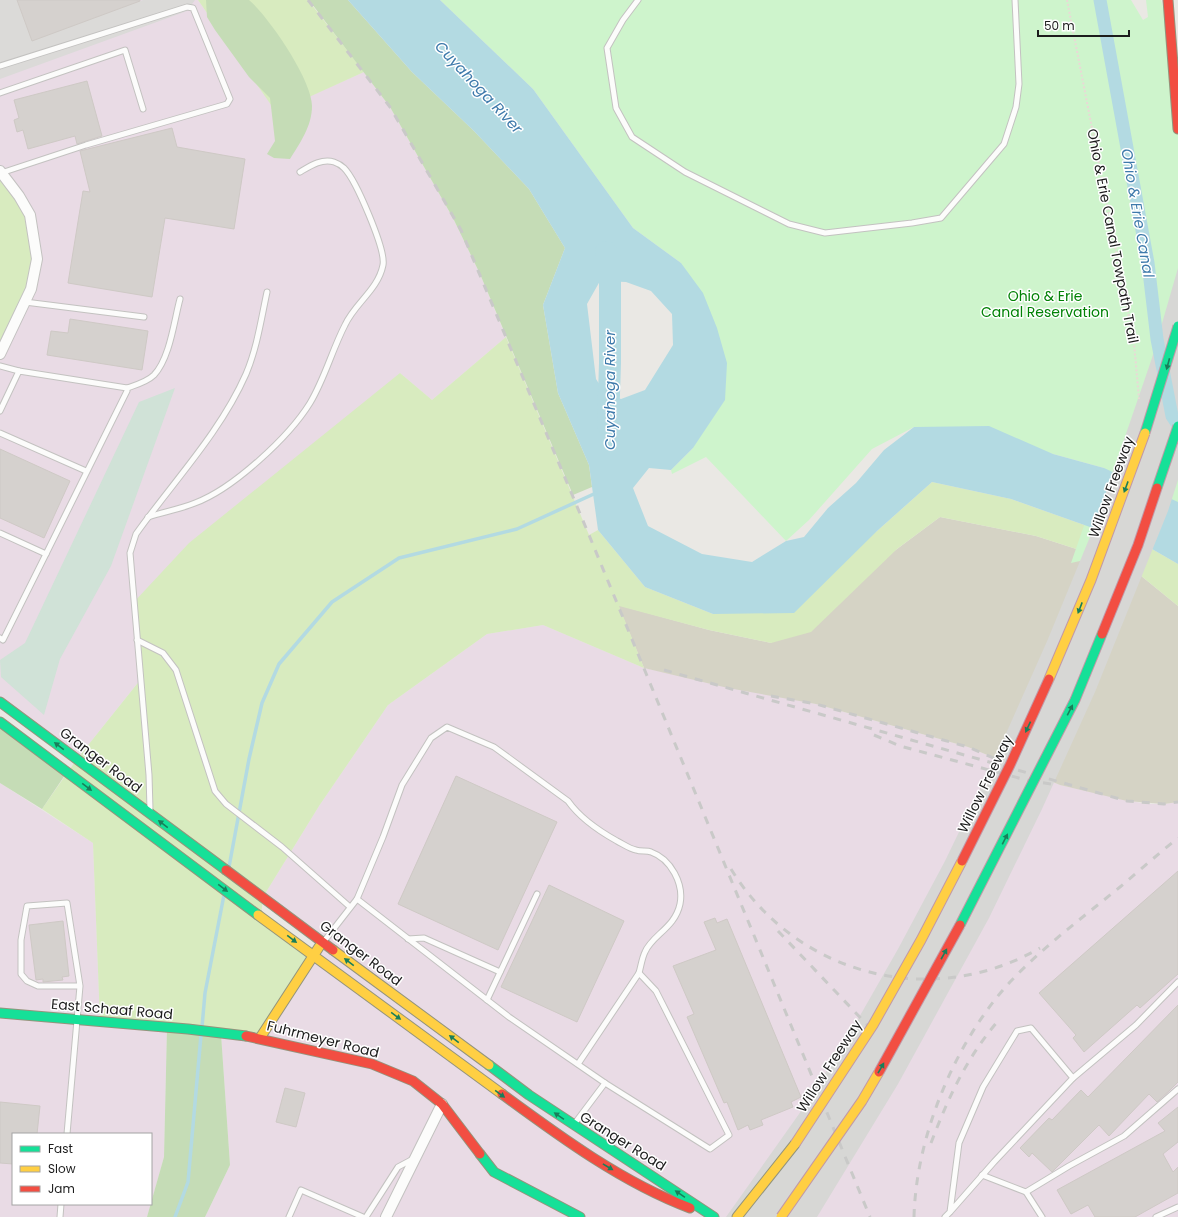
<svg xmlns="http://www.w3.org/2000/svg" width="1178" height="1217" viewBox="0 0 1178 1217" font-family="Poppins,sans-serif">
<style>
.industrial{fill:#e9dbe5}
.construction{fill:#d5d3c5}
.grass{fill:#d8ebbf}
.forest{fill:#c5dcb6}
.wetland{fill:#d0e2d7}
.park{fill:#cef4cc}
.parking{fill:#dbdad8}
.water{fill:#b3dae2;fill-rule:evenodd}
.pier{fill:#d7d7d5}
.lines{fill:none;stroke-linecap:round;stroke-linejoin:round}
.stream{stroke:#b3dae2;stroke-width:3.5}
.canal{stroke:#b3dae2;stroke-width:13}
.river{stroke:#b3dae2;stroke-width:22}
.building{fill:#d5d1ce;stroke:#cec9c5}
.lane-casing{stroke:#c3c2c0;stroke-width:7}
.street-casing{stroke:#c3c2c0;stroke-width:12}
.fast-casing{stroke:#94947c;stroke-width:11}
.slow-casing{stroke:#94947c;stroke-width:11}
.jam-casing{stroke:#94947c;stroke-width:11}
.path{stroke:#ead8d6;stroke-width:2;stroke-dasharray:2 2;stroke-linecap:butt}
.lane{stroke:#fcfcfb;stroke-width:5}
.street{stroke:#fcfcfb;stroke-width:10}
.fast{stroke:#16e098;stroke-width:9}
.slow{stroke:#ffcf43;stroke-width:9}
.jam{stroke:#f24e42;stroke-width:9}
.rail{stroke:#c9c9c8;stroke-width:3;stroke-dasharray:8 8;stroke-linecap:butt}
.fast-bridge-casing{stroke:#c299a7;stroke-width:11;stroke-linecap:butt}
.slow-bridge-casing{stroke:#c299a7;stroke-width:11;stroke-linecap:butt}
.jam-bridge-casing{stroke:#c299a7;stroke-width:11;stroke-linecap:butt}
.fast-bridge{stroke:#16e098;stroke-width:9}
.slow-bridge{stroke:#ffcf43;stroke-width:9}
.jam-bridge{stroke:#f24e42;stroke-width:9}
.oneway{fill:#197e5a}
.labels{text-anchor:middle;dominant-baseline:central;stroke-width:3;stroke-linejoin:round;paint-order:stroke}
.street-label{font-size:14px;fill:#1c1c1c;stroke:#fff}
.park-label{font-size:14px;fill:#018205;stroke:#fff}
.water-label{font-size:15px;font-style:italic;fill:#3e7aab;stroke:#fff}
</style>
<rect width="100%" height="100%" fill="#eae8e4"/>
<g class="industrial">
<polygon points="0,0 198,0 276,111 364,72 390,107 453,218 480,274 506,337 432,400 400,373 141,679 77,759 0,702"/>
<polygon points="543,625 644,668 816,704 968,747 1060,785 1145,804 1164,804 1178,802 1178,1217 205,1217 230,1165 221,1034 323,942 263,897 319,806 388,705 487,634"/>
<polygon points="0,783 93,843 100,1021 167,1028 164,1157 151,1204 151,1134 13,1134 13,1204 151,1204 147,1217 0,1217"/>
</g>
<polygon class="construction" points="940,517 1036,536 1129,566 1178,606 1178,802 1164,804 1127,801 1060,785 968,747 816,704 728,688 644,668 618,605 709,630 771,643"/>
<g class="grass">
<polygon points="198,0 308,0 364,72 276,112"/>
<polygon points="0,171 19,196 34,236 31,289 0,345"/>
<polygon points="506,337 589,535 598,530 645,587 713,614 877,531 932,482 1011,499 1152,549 1178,564 1178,606 1129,566 1036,536 940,517 897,549 811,632 771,643 709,630 619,606 644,668 543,625 487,634 388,705 319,806 263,897 261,916 313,956 260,1038 100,1021 93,843 42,809 77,759 141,679 133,603 189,543 400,373 432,400"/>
</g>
<g class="forest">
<path d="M 206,0 L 249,0 C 269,17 312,80 312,106 C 312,126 300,143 290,159 L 274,158 L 267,154 L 275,141 L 270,98 L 249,77 L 215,30 L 207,17 Z"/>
<polygon points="309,0 348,0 412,72 474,131 529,189 565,248 543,305 558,393 589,465 592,487 573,495 480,274 453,218 390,107"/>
<polygon points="0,722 67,772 42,809 0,783"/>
<polygon points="167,1028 221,1034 230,1165 205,1217 147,1217 164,1157"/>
</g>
<polygon class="wetland" points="175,388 111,566 60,659 44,715 1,677 0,660 25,643 139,402"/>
<polygon class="park" points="440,0 1131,0 1143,20 1148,17 1146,0 1161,0 1178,63 1178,516 1169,541 1071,563 1104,468 1053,454 914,427 872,449 809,520 786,541 706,457 672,474 671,470 693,448 681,263 633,228 533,89"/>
<polygon class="parking" points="0,0 17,0 32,40 143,0 195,0 187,11 0,79"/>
<path class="water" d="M 348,0 L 440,0 L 533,89 L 633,228 L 681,263 L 703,293 L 717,328 L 727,363 L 725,400 L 693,448 L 671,470 L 649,468 L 633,488 L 648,526 L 702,554 L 752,562 L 786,541 L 804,537 L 828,508 L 856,483 L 884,450 L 914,427 L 989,426 L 1053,454 L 1104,468 L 1178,502 L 1178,564 L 1152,549 L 1011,499 L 932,482 L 877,531 L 794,613 L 713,614 L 645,587 L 598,530 L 589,465 L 558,393 L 543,305 L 565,248 L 529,189 L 474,131 L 412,72 ZM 600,281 L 626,282 L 651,291 L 672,314 L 673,345 L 645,390 L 621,399 L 605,393 L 596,379 L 587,304 Z"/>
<polygon class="pier" points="1178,268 1178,480 1168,511 1095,692 1042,809 989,918 898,1084 817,1217 726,1217 799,1114 845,1042 898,949 945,861 1000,747 1048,639 1094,527 1152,358"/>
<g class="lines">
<g class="stream">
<polyline points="229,867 249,759 262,703 279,664 332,602 399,558 517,529 596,493"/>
<polyline points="202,1027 205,993 224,895"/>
<polyline points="175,1217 188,1182 201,1035"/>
</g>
<polyline class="canal" points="1100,0 1148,263 1157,339 1172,416 1178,425"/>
<polyline class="river" points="606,252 610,258 610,363 608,425"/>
</g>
<g class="building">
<polygon points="17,0 140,0 140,1 32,41"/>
<polygon points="87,81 102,136 77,144 75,136 28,149 23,130 17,132 14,120 19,118 14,100"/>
<polygon points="172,128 177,147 245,159 234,229 165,218 152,297 68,283 83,191 90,192 80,151"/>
<polygon points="70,319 148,331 142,370 47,355 51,331 68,333"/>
<polygon points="0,449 70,481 44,538 0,518"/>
<polygon points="456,776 557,822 498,950 398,904"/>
<polygon points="1178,871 1178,974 1140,1008 1137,1005 1084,1052 1073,1038 1076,1035 1039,993"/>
<polygon points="549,885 624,921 577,1022 501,987"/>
<polygon points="715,918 717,923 727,919 801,1097 791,1102 793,1107 761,1120 763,1125 750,1130 748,1125 738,1130 727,1102 724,1103 687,1017 694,1014 673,966 716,950 704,922"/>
<polygon points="63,921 69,976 62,977 63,980 43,982 43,979 36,980 29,925"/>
<polygon points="1178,1005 1178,1082 1170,1090 1157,1102 1149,1094 1109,1136 1099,1125 1052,1172 1032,1153 1029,1157 1020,1148 1049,1118 1052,1120 1081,1090 1088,1097"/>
<polygon points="285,1088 305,1093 296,1127 276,1122"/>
<polygon points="0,1102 40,1106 37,1134 13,1134 13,1164 0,1163"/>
<polygon points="1178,1107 1178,1142 1163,1154 1173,1172 1178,1167 1178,1193 1135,1217 1095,1217 1088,1205 1071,1214 1057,1190 1165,1131 1158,1123"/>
</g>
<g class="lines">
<g class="lane-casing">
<g id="lane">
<polyline points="638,0 623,20 607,48 616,108 632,137 685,172 789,224 825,233 912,223 941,218 1004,144 1016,107 1019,84 1015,0"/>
<polyline points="0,66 187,7 193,8 230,99 227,104 86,145 1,173"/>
<polyline points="0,93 125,50 143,109"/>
<polyline points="25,302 144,317"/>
<polyline points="0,366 19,371"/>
<path d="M 127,388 C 136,385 147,382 154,375 C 170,358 174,321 180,299"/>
<polyline points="0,411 19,371 127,388 127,391 46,554"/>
<polyline points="0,433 86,471"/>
<path d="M 148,517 C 164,512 180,509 195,503 C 233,489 289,437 310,403 C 325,378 332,350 345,325 C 355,303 378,290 383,265 C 386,250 356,180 344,168 C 342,166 337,163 334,162 C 322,158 310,166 300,172"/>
<polyline points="0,533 46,554 3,640 0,638"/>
<polyline points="137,640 163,653 176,670 215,791 226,804 282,847 350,907"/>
<path d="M 150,809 L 149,775 L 130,553 L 136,534 C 173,482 220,433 246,374 C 257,348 261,320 267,292"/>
<path d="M 357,899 L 383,837 L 402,785 L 431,738 L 447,727 L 494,747 L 568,801 C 580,818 599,831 617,841 C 623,844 630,849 636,850 C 641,852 647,850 651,852 C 671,859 684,884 680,904 C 675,928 652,935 645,952 C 642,958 641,966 639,973"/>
<polyline points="408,939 424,938 500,972"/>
<polyline points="325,940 357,899 509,1017 605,1083 575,1123"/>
<polyline points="487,1000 537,894"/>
<polyline points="578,1064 639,973 656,991 729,1135 710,1149 605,1083"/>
<polyline points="1073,1078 1136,1025 1178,982"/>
<polyline points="67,1134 80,986 67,903 27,906 21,940 21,974 27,981 38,986 80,986"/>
<polyline points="982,1175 1026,1192 1069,1166 1124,1136 1178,1089"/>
<polyline points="1026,1192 1042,1217"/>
<polyline points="60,1217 61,1204"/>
<polyline points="289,1217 301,1190 363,1217"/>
<polyline points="366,1217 398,1167 413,1159"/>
<polyline points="945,1217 950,1212 994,1162 1073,1078 1031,1028 1017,1031 983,1087 959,1143 950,1212"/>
<polyline points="1156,1217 1178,1207"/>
</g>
</g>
<g class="street-casing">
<g id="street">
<polyline points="0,171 19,196 30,215 37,259 31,289 0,354"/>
<polyline points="386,1217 442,1104"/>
</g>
</g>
<g class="fast-casing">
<g id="fast">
<polyline points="0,702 226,870"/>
<polyline points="0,722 258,915"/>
<polyline points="0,1013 188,1029 246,1036"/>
<polyline points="489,1065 529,1095 714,1217"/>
<polyline points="480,1154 494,1172 580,1217"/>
</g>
</g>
<g class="slow-casing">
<g id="slow">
<polyline points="258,915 502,1094"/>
<polyline points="333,950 489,1065"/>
<polyline points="260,1038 319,947"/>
<polyline points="737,1217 795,1144"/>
</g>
</g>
<g class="jam-casing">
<g id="jam">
<polyline points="1168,0 1178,129"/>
<polyline points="226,870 333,950"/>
<polyline points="246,1036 372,1064 413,1081 442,1104 480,1154"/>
<path d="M 502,1094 C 559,1136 623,1183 690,1208"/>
</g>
</g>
<polyline class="path" points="1067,0 1134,343 1139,399"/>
<use href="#lane" class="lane"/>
<use href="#street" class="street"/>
<use href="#fast" class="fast"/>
<use href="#slow" class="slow"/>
<use href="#jam" class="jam"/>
<g class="rail">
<polyline points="308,0 390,107 461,230 589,535 870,1217"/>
<polyline points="664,670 1127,801 1164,804 1178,802"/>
<polyline points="771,696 816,704 968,747 1003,762"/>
<polyline points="874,735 900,746 1030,781 1051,784"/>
<path d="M 731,869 C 796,975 931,1011 1040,948"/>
<polyline points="778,931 873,1031"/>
<path d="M 931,1143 C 948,1098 967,1057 998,1021"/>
<path d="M 914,1217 C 916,1136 955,1042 1010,982 C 1043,947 1082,918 1120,887 C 1139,871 1158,854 1178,838"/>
</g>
<g class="fast-bridge-casing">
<g id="fast-bridge">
<polyline points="1145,433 1178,326"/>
<polyline points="1157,488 1178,426"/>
<polyline points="960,925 1075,700 1102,634"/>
</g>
</g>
<g class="slow-bridge-casing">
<g id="slow-bridge">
<polyline points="1049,679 1091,580 1145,433"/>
<polyline points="795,1144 873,1025 921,940 962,861"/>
<polyline points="781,1217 862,1101 879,1072"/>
</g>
</g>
<g class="jam-bridge-casing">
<g id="jam-bridge">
<polyline points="1102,634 1138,545 1157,488"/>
<polyline points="962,861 1010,765 1049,679"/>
<polyline points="879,1072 960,925"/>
</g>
</g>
<use href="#fast-bridge" class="fast-bridge"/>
<use href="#slow-bridge" class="slow-bridge"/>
<use href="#jam-bridge" class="jam-bridge"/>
</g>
<defs><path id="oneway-solid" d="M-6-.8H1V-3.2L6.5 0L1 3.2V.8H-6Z"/></defs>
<g class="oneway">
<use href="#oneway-solid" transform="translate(1168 364) rotate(105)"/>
<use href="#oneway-solid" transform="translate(1126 487) rotate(110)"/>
<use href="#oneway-solid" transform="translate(1080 608) rotate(111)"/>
<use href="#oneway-solid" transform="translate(1070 710) rotate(-63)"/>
<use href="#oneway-solid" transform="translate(1028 727) rotate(115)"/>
<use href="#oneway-solid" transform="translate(59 746) rotate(-143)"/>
<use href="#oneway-solid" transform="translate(87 787) rotate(37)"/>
<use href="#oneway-solid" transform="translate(163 824) rotate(-143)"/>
<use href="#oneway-solid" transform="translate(1005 839) rotate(-63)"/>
<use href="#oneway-solid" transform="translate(223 888) rotate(37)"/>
<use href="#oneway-solid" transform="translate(292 939) rotate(37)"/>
<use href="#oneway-solid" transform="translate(944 954) rotate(-61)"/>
<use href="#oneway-solid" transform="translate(349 962) rotate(-143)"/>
<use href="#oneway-solid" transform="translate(396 1016) rotate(36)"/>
<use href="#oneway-solid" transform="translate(454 1039) rotate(-143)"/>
<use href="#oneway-solid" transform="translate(881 1068) rotate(-60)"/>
<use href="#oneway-solid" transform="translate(500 1094) rotate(36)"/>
<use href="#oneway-solid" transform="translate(559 1116) rotate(-146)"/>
<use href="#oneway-solid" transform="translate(608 1167) rotate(31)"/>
<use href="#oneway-solid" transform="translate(680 1194) rotate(-146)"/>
</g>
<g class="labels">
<g class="street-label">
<text transform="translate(1113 236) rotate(79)">Ohio &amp; Erie Canal Towpath Trail</text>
<text transform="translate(1111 487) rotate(-70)">Willow Freeway</text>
<text transform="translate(101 760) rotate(37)">Granger Road</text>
<text transform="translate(985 784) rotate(-64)">Willow Freeway</text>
<text transform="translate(361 953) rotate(37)">Granger Road</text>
<text transform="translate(112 1009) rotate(5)">East Schaaf Road</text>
<text transform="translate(323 1039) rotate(14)">Fuhrmeyer Road</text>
<text transform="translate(829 1066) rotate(-57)">Willow Freeway</text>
<text transform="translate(623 1141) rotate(32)">Granger Road</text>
</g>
<g class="park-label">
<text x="1045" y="296">Ohio &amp; Erie<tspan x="1045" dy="16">Canal Reservation</tspan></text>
</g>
<g class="water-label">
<text transform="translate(479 87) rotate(47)">Cuyahoga River</text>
<text transform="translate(1138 213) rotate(80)">Ohio &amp; Erie Canal</text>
<text transform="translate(609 390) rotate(-90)">Cuyahoga River</text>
</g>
</g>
<rect x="12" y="1133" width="140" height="72" fill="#ffffff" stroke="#a4a4a4"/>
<rect x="20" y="1146" width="20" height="6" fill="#16e098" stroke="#a4a4a4"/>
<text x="48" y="1153" font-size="12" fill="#1c1c1c">Fast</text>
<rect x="20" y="1166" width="20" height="6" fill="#ffcf43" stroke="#a4a4a4"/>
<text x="48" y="1173" font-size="12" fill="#1c1c1c">Slow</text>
<rect x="20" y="1186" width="20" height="6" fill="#f24e42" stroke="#a4a4a4"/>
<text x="48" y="1193" font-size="12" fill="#1c1c1c">Jam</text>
<path d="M1038 30v6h91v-6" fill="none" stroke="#1c1c1c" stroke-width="2"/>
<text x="1044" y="30" font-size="12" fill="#1c1c1c" stroke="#ffffff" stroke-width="3" paint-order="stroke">50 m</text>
</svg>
